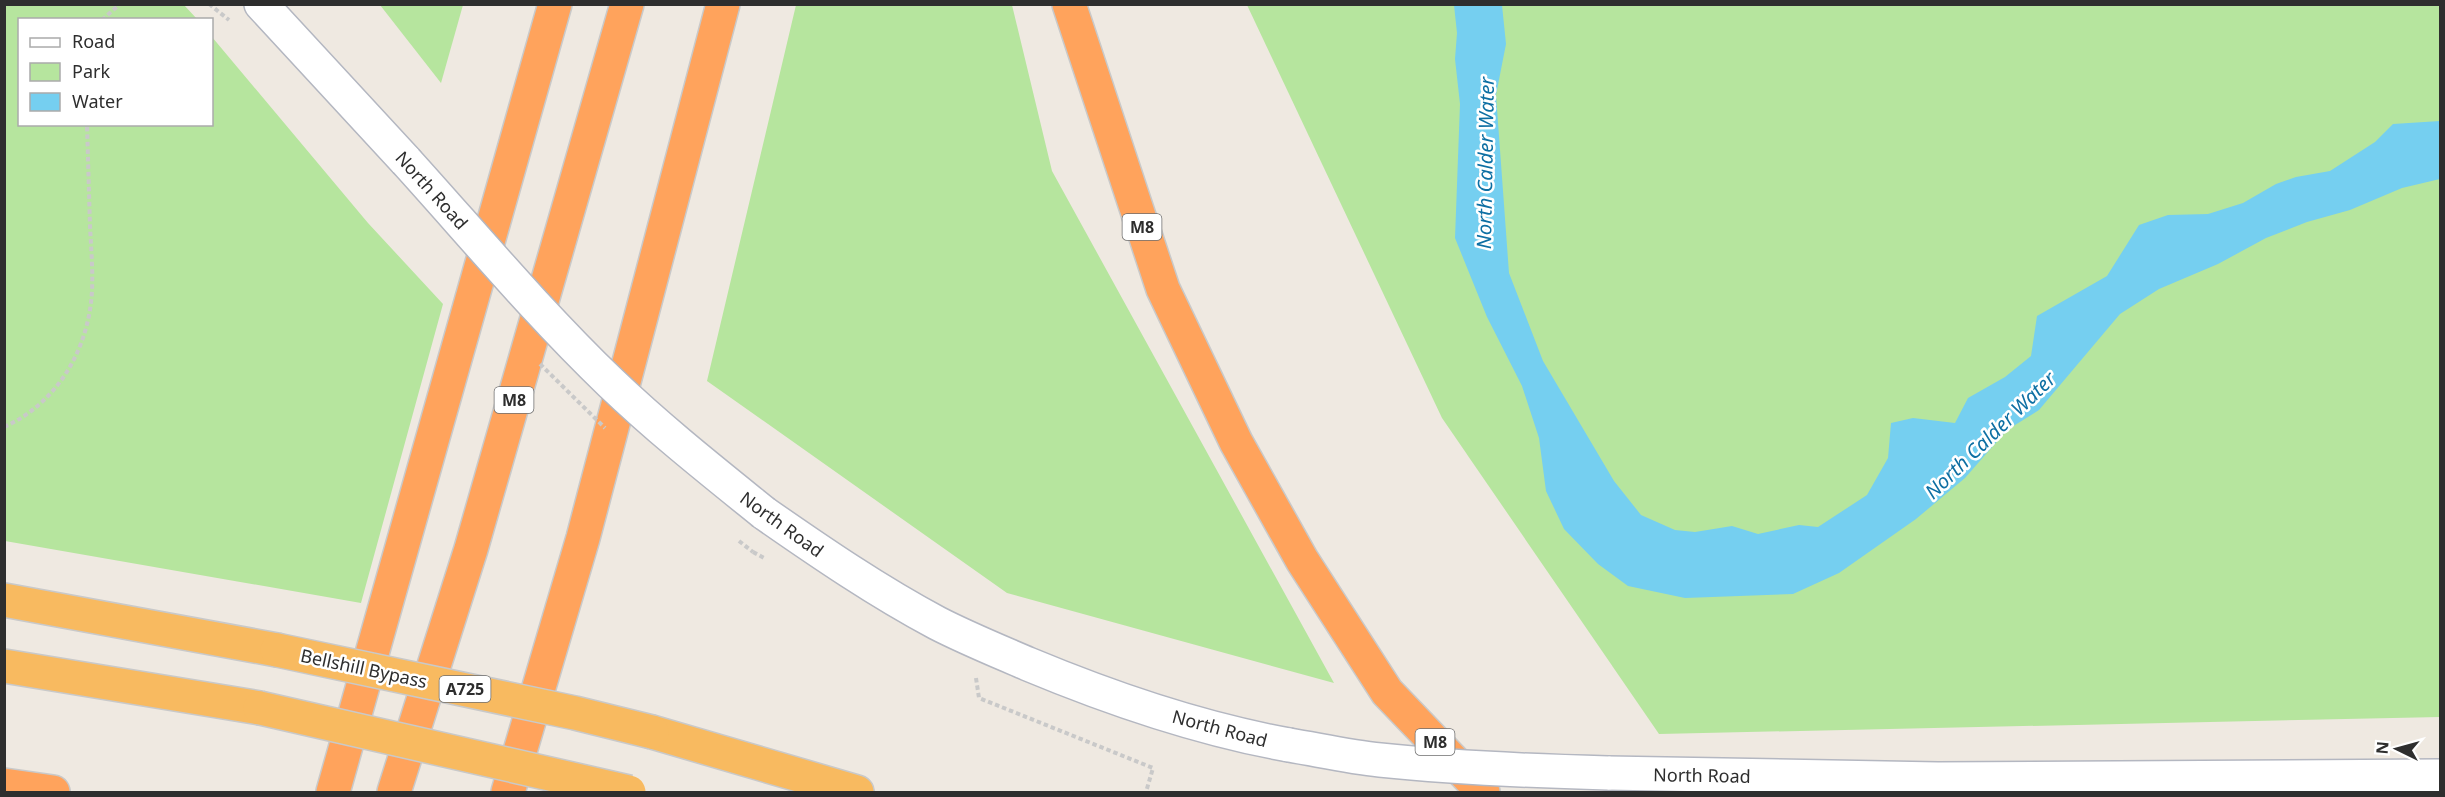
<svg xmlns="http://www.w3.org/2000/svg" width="2445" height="797" viewBox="0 0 2445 797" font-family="'Noto Sans',sans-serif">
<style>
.green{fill:#b6e59e}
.water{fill:#75cff0}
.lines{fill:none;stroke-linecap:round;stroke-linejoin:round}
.secondary-casing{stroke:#b4b7c1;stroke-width:36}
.trunk-casing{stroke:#c9c9c9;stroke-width:36}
.motorway-casing{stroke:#c9c9c9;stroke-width:36}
.path{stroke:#c9c9c9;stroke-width:4;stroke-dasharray:4.5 3;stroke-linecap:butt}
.secondary{stroke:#fff;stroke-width:33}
.trunk{stroke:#f8ba60;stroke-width:33}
.motorway{stroke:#ffa35c;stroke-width:33}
.secondary-bridge-casing{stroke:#b4b7c1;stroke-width:36;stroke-linecap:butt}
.trunk-bridge-casing{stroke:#c9c9c9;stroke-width:36;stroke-linecap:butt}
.path-bridge{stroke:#c9c9c9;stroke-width:4;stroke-dasharray:4.5 3;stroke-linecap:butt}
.secondary-bridge{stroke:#fff;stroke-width:33}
.trunk-bridge{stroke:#f8ba60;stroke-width:33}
.labels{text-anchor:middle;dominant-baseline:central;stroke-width:5;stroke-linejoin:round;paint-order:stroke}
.shield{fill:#fff;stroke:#6d6d6d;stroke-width:1.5}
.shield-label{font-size:16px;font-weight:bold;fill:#2e2e2e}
.street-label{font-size:18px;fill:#2e2e2e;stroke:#fff}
.water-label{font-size:20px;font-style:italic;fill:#0d6fa3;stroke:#fff}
</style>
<rect width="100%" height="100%" fill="#efe9e1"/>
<g class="green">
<polygon points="4,5 184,5 197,19 20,20 20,124 212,124 212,37 368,223 443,304 361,603 5,541"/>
<polygon points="380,5 463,5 441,83"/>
<polygon points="796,5 1012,5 1052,171 1334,683 1007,593 707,381"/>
<polygon points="1247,5 2440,5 2440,717 1659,734 1442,418"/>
</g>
<polygon class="water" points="1454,5 1502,5 1506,44 1496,95 1509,273 1543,361 1614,481 1641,515 1675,530 1695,532 1732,526 1758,534 1799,525 1818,527 1867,495 1888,458 1891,423 1913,418 1955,423 1968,398 2005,377 2031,356 2037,316 2107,276 2139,225 2168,215 2208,214 2243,203 2276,184 2296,177 2330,171 2375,142 2393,124 2440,121 2440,179 2402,188 2350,210 2307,222 2266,238 2218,264 2159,289 2120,314 2039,410 2007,430 1965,478 1916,519 1839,573 1793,594 1685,598 1628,586 1598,564 1564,529 1546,491 1539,438 1522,386 1487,317 1455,238 1460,104 1455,59 1457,33"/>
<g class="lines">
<g class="secondary-casing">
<g id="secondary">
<polyline points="261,4 406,161"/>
<path d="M 764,513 C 820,552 877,591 937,623 C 966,638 998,651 1028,664 C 1112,699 1200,729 1289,745"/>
<polyline points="1608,773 1938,779 2440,776"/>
</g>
</g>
<g class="trunk-casing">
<g id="trunk">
<polyline points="4,600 277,650"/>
<polyline points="4,666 260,708"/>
<polyline points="652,732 857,792"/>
</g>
</g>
<g class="motorway-casing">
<g id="motorway">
<polyline points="1069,4 1163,289 1236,442 1302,560 1387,692 1483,792"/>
<polyline points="4,785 53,792"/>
<polyline points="333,792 555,4"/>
<polyline points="394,792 471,549 627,4"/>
<polyline points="508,792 583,538 723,4"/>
</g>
</g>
<g class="path">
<polyline points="209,4 229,20"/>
<polyline points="102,20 120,4"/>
<path d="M 4,427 C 58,403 89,348 92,291 C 93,269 91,247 90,226 C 89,192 88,158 87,124"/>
<polyline points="753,552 766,559"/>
<polyline points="976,678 979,698 1153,768 1146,792"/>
</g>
<use href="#secondary" class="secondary"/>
<use href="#trunk" class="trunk"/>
<use href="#motorway" class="motorway"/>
<g class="secondary-bridge-casing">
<g id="secondary-bridge">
<path d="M 406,161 C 473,235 538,313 611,383 C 659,429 712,471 764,513"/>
<path d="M 1289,745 C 1319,750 1350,757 1380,760 C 1456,768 1532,771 1608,773"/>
</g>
</g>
<g class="trunk-bridge-casing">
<g id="trunk-bridge">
<polyline points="277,650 575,713 652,732"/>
<polyline points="260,708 629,792"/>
</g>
</g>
<g class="path-bridge">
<polyline points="540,364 605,428"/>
<polyline points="739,541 753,552"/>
</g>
<use href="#secondary-bridge" class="secondary-bridge"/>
<use href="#trunk-bridge" class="trunk-bridge"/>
</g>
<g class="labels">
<g class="shield">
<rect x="1122.5" y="214" width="39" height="26" rx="4.5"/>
<rect x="494.5" y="387" width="39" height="26" rx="4.5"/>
<rect x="439.5" y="676" width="51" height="26" rx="4.5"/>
<rect x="1415.5" y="729" width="39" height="26" rx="4.5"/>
</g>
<g class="shield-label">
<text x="1142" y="227">M8</text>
<text x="514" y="400">M8</text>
<text x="465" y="689">A725</text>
<text x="1435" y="742">M8</text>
</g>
<g class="street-label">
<text transform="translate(432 190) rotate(48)">North Road</text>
<text transform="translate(782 524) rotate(36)">North Road</text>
<text transform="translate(364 668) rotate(12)">Bellshill Bypass</text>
<text transform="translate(1220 728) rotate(15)">North Road</text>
<text transform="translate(1702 775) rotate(1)">North Road</text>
</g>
<g class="water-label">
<text transform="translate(1485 163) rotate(-89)">North Calder Water</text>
<text transform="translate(1990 435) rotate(-44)">North Calder Water</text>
</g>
</g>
<rect width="2445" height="797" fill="none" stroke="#2e2e2e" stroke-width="12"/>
<rect x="18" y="18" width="195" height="108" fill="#ffffff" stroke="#ababab" stroke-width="1.5"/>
<rect x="30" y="38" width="30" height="9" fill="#ffffff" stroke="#ababab" stroke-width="1.5"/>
<text x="72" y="48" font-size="18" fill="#2e2e2e">Road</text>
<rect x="30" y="63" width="30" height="18" fill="#b6e59e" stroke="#ababab" stroke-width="1.5"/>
<text x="72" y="78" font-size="18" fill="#2e2e2e">Park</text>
<rect x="30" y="93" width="30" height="18" fill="#75cff0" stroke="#ababab" stroke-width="1.5"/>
<text x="72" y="108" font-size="18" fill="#2e2e2e">Water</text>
<g transform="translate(2397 749) rotate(275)" stroke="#ffffff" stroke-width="4.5" paint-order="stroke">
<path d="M0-4.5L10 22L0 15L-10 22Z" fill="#2e2e2e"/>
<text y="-9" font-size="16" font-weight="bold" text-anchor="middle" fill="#2e2e2e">N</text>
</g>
</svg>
